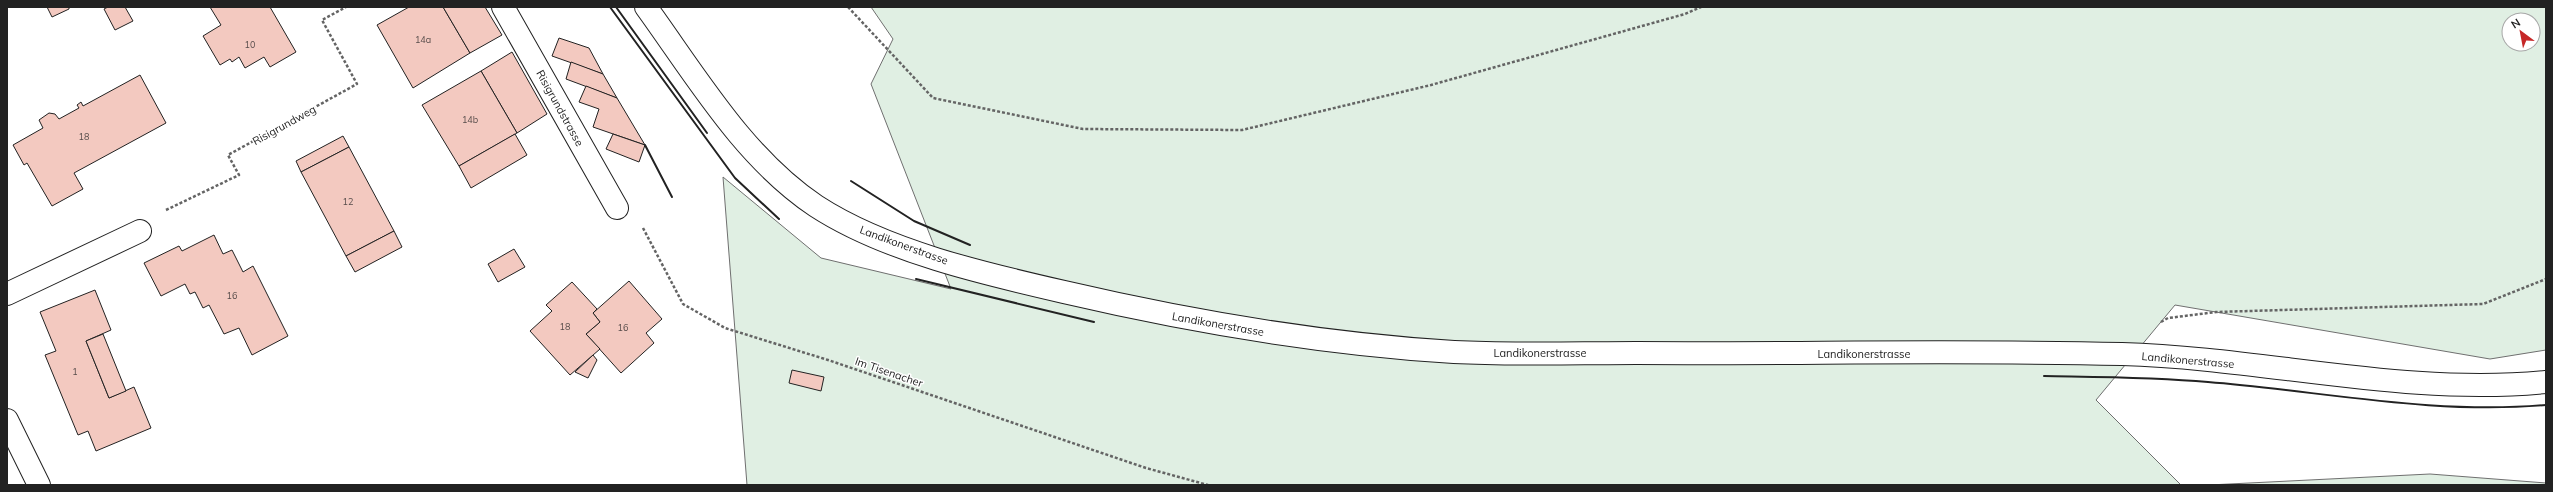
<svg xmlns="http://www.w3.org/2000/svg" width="2553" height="492" viewBox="0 0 2553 492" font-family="Mulish,sans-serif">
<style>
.green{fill:#e0efe3;stroke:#6f6f6f;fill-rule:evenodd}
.building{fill:#f3c9c0;stroke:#222}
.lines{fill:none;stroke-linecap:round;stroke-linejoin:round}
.minor-casing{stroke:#222;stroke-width:24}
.path{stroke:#646464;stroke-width:2.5;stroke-dasharray:3 2;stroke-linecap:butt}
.minor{stroke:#fff;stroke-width:22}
.wall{stroke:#222;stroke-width:2}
.labels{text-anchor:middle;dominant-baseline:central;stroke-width:3;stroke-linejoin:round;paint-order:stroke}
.number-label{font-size:9px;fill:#564c4a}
.street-label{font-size:11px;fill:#222;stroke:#fff}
</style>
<rect width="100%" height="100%" fill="#fff"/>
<g class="green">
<path d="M 871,7 L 2546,7 L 2546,350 L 2490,359 L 2175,305 L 2096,400 L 2181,485 L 747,485 L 723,177 L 821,258 L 951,289 L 871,84 L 893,39 ZM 2509,20 L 2533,20 L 2533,44 L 2509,44 Z"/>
<polygon points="2430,474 2546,483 2546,485 2209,485"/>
</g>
<g class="building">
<polygon points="47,7 69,7 69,9 52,17"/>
<polygon points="108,7 125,7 133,21 115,30 104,9"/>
<polygon points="210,7 270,7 296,52 270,67 264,57 245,68 239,57 232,62 230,59 220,65 203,36 221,25"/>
<polygon points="409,7 443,7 470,53 413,88 377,25"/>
<polygon points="443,7 485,7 502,35 470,53"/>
<polygon points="559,38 589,48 603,74 552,56"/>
<polygon points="512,52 547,114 517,133 481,71"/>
<polygon points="571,62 603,74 617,98 566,79"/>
<polygon points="481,71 517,133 459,166 422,105"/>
<polygon points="140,75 166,123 74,173 83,189 52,206 27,163 24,165 13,145 43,128 39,120 49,113 55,114 59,119 79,108 77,105 81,102 83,106"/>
<polygon points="586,86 617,98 645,145 593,127 599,109 579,102"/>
<polygon points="515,134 527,155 471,188 459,166"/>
<polygon points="613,134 645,145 639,162 606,149"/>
<polygon points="343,136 349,147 301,172 296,161"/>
<polygon points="349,147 394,231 346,256 301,172"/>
<polygon points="394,231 402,247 355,272 346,256"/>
<polygon points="214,235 223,254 232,250 243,272 253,266 288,336 252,355 239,328 224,334 209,305 203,308 195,292 190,294 185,284 161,296 144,263 179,246 182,251"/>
<polygon points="514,249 525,267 498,282 488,264"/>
<polygon points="629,281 662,319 646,333 654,343 621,373 586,334 600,322 593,313"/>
<polygon points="572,282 597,309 593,313 600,322 586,334 600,349 570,375 530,331 552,311 546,305"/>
<polygon points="95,290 111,330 86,341 109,398 134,387 151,428 96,451 88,431 78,435 45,355 56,351 40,312"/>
<polygon points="103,334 126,391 109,398 86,341"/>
<polygon points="593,355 597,360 588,378 575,372"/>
<polygon points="792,370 824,377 821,391 789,383"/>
</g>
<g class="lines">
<g class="minor-casing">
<g id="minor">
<polyline points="503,7 617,208"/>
<path d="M 646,7 C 696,76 744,158 816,206 C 885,251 985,274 1064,292 C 1193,322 1322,344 1454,352 C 1514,355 1576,353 1636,353 C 1798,354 1961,350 2122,354 C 2264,358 2404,396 2546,382"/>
<polyline points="7,294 140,231"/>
<polyline points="7,420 39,485"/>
</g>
</g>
<g class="path">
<polyline points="848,7 933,98 1083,129 1242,130 1431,85 1685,14 1701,7"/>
<polyline points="166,210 239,175 228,155 357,84 322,20 346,7"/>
<polyline points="643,228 683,304 725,328 828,360 1146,468 1208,485"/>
<polyline points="2161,322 2168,318 2216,312 2483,304 2546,279"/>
</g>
<use href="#minor" class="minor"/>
<g class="wall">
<polyline points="610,7 735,178 779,219"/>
<polyline points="616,7 707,133"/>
<polyline points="645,145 672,197"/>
<polyline points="851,181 914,221 970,245"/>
<polyline points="916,279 1094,322"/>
<path d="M 2044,376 C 2099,377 2153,377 2208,382 C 2321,391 2432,415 2546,405"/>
</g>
</g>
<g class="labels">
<g class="number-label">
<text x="423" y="39">14a</text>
<text x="250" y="44">10</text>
<text x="470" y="119">14b</text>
<text x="84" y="136">18</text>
<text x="348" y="201">12</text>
<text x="232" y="295">16</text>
<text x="565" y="326">18</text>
<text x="623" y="327">16</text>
<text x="75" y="371">1</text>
</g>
<g class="street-label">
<text transform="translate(560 108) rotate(61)">Risigrundstrasse</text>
<text transform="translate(284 125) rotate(-29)">Risigrundweg</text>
<text transform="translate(904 245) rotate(20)">Landikonerstrasse</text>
<text transform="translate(1218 324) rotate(10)">Landikonerstrasse</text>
<text x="1540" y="353">Landikonerstrasse</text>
<text x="1864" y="354">Landikonerstrasse</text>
<text transform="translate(2188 360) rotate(5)">Landikonerstrasse</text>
<text transform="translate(889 372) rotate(19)">Im Tisenacher</text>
</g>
</g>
<rect width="2553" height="492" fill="none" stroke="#222222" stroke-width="16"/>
<g transform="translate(2521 32) rotate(328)"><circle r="19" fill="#ffffff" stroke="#a7a7a7"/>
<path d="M0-3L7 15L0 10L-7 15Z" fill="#c62828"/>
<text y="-6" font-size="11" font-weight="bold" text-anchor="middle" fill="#222222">N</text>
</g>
</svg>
